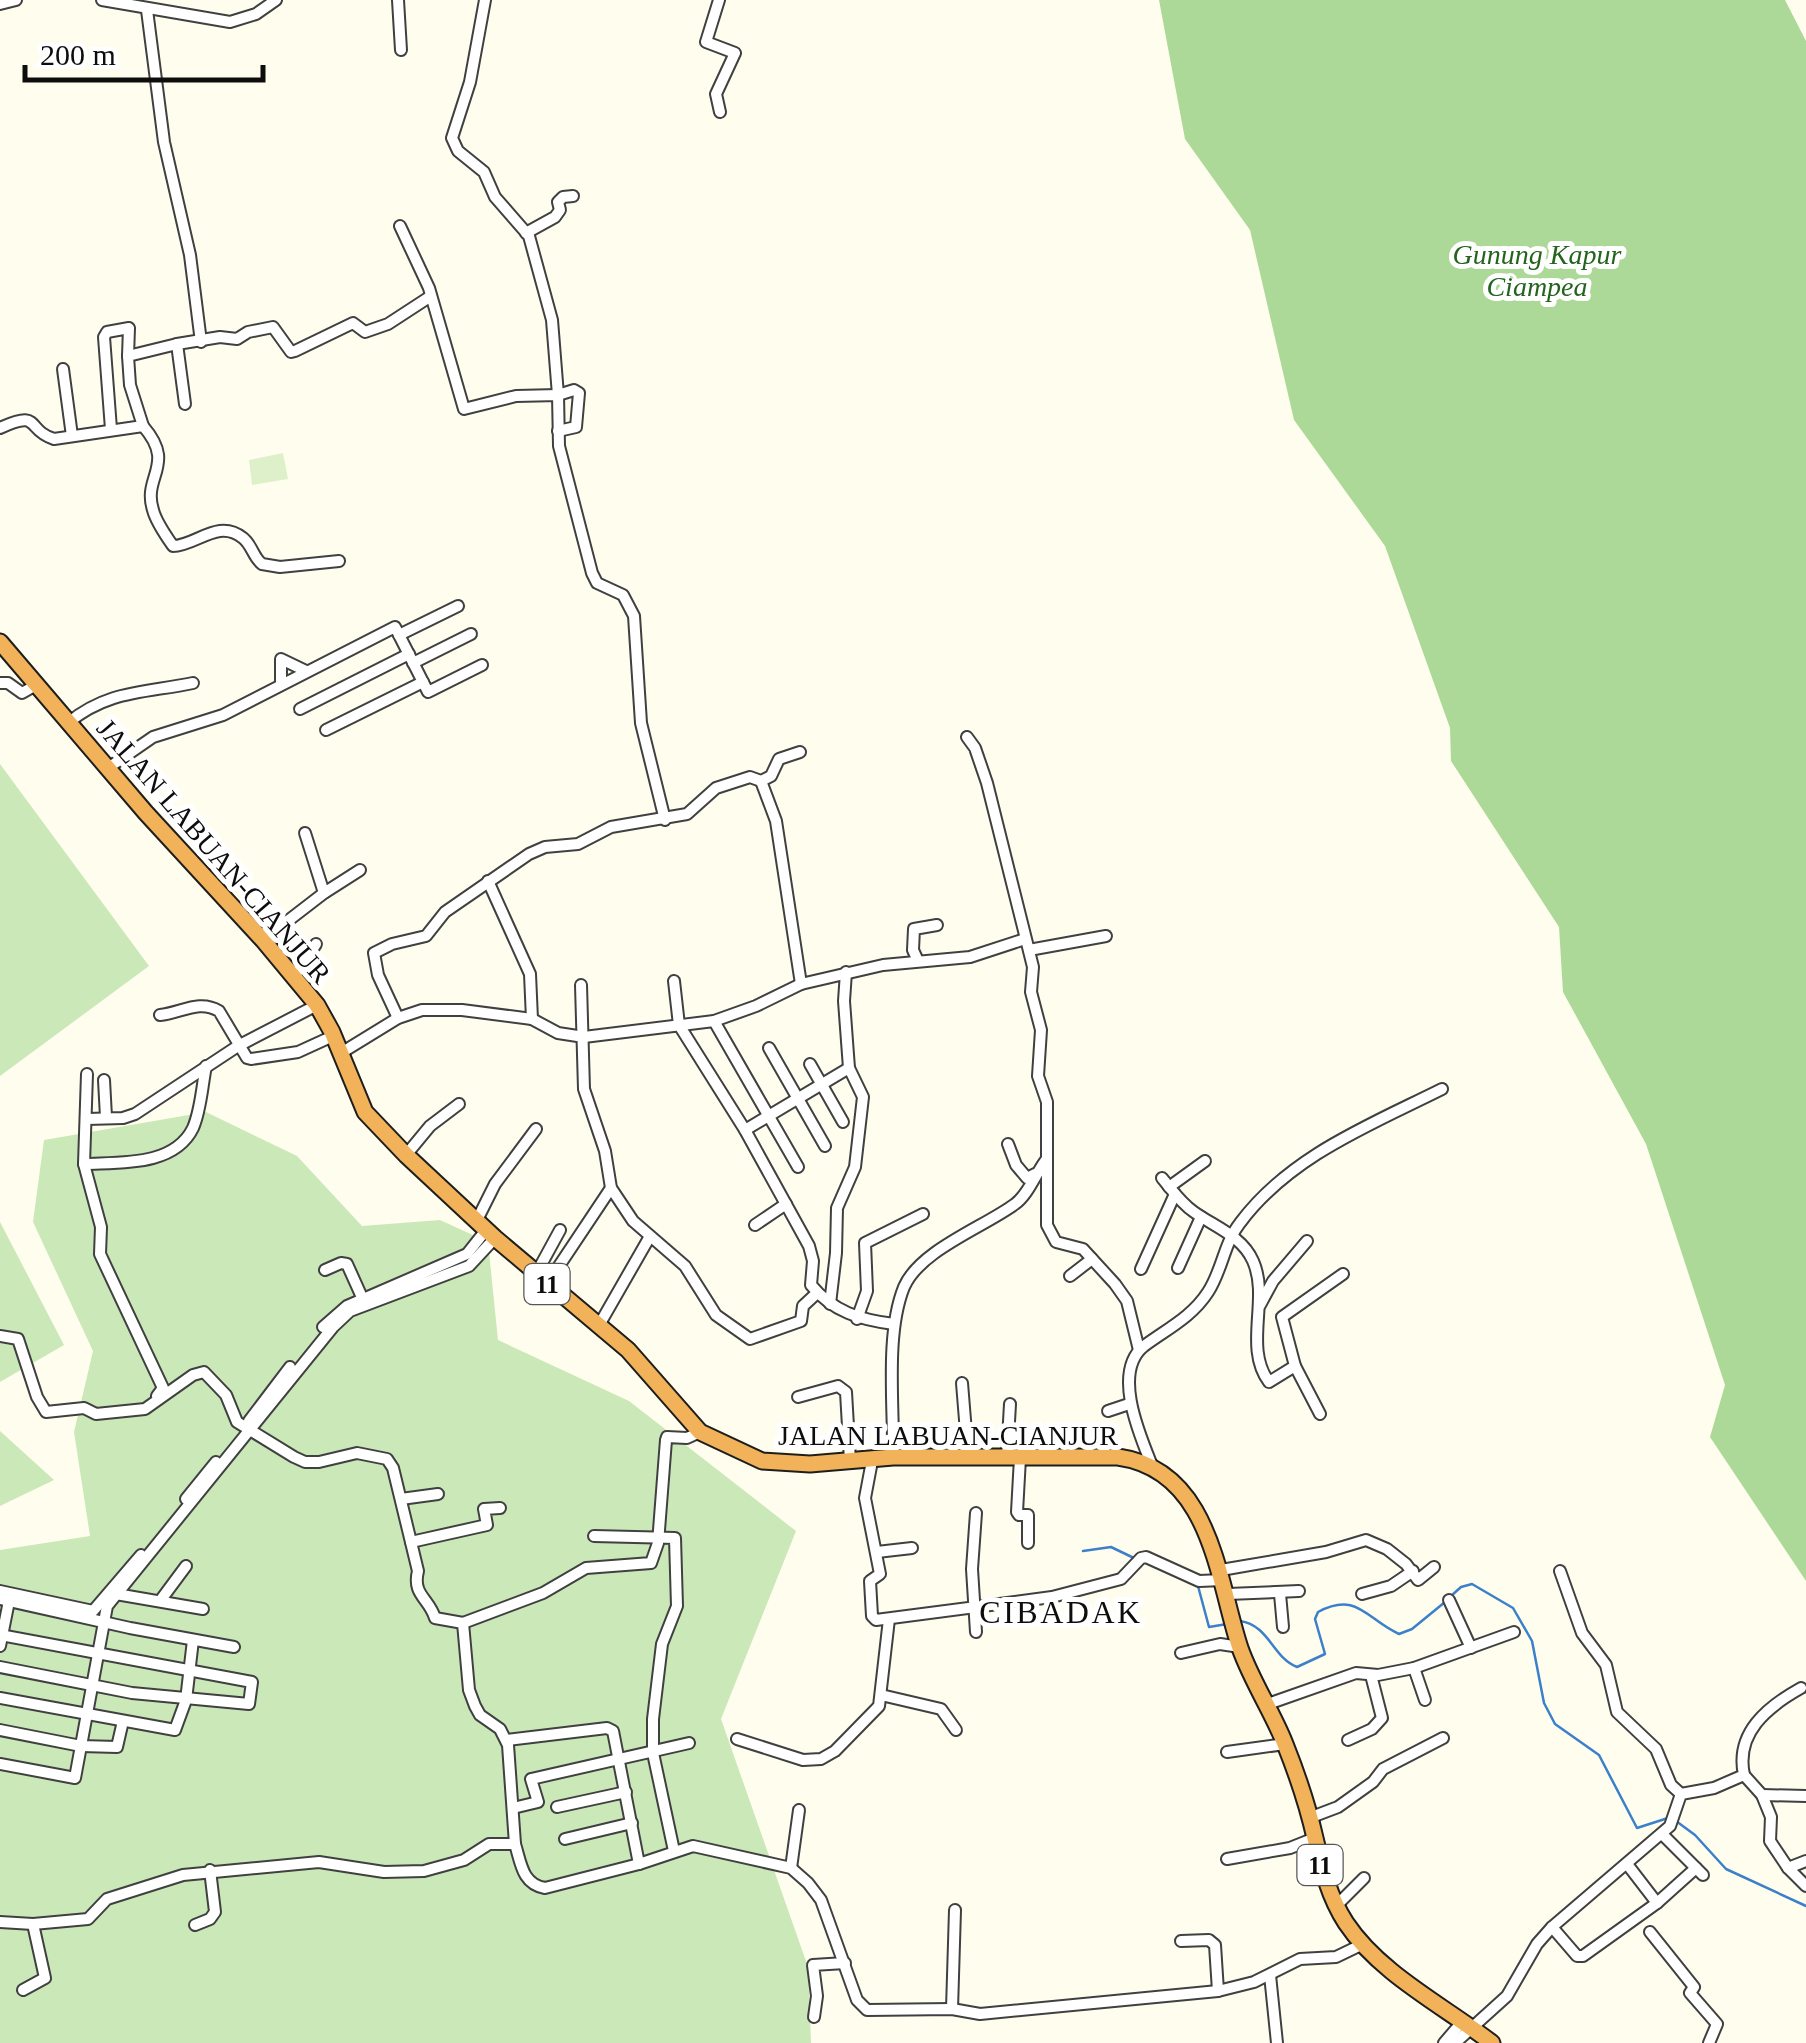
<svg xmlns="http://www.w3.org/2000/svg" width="1806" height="2043" viewBox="0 0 1806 2043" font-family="Georgia,serif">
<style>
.green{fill:#cbe8b9}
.forest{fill:#add998}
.pitch{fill:#def0ca}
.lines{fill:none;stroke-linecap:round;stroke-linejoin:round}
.stream{stroke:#3c80cb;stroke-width:2.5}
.minor-casing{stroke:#404040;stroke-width:14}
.highway-casing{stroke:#1e1e1e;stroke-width:19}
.minor{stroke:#fff;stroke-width:10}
.highway{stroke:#f1b25a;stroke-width:15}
.labels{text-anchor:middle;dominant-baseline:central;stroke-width:10;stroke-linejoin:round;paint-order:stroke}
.shield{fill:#fff;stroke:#565656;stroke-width:2.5}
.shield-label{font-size:25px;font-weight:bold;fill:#0d0d0d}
.park-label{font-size:28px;font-style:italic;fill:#24641f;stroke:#fff}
.street-label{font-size:28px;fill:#0d0d0d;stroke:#fff}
.quarter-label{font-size:32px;letter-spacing:2.5px;fill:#0d0d0d;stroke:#fff}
</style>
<rect width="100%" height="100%" fill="#fffeee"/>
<g class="green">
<polygon points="0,764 149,966 0,1076"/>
<polygon points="206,1112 297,1156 362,1226 440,1220 488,1242 498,1340 629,1401 796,1531 721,1719 808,1967 811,2043 0,2043 0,1550 90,1536 74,1432 93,1351 33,1222 44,1140"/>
<polygon points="0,1222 64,1345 0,1382"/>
<polygon points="0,1431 54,1480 0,1506"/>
</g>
<polygon class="forest" points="1159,0 1785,0 1806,41 1806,1581 1710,1437 1725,1385 1646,1144 1563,992 1559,927 1451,761 1450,728 1385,546 1294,420 1250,230 1185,139"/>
<polygon class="pitch" points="283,453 288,479 252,485 249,460"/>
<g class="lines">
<g class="stream">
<polyline points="1083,1551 1111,1547 1136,1559"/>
<polyline points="1198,1586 1209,1627 1227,1624"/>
<polyline points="1451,1596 1461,1587 1472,1584 1513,1608 1532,1641 1544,1703 1555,1724 1599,1755 1637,1828 1668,1818"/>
<path d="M 1240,1621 C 1269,1625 1273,1658 1297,1667 L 1325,1654 L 1315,1619 L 1318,1612 C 1357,1591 1366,1619 1399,1634 L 1412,1629 L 1445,1602"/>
<polyline points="1676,1821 1695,1835 1726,1869 1806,1906"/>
</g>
<g class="minor-casing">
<g id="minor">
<polyline points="102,0 230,22 256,14 276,0"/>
<polyline points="398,0 401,50"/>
<polyline points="485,0 470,82 452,138 458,151 484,172 495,197 529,236 552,320 558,395 574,390 579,393 576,427 558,431"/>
<polyline points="719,0 706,42 735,53 716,94 720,112"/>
<polyline points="0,4 16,0"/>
<polyline points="147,10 164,142 190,255 201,342"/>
<polyline points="400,226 429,288 464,409 516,396 558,395 559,446 592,573 597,583 623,595 634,616 641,723 665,820"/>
<polyline points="526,233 555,217 560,210 558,202 563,197 573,196"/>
<polyline points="177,344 185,404"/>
<polyline points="63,369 72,436"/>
<path d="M 143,426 C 177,465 142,476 153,510 C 156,522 166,536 173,546 C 196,546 218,518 243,538 C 252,545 253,557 262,564 L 280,567 L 339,561"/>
<path d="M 0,428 C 42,409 25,430 54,439 L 143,426 L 130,385 L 128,356 L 177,344 L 220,337 L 237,339 L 248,332 L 273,327 L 291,352 L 295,351 L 353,323 L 365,332 L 388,324 L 431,296"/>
<polyline points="111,429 104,337 107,332 129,328 128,356"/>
<polyline points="399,635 458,606"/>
<polyline points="413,663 471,634"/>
<polyline points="0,683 8,683 22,693 36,685"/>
<polyline points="281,684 281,659 306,671"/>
<polyline points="300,709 409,654"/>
<path d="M 68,723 C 108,690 145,693 193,683"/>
<polyline points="326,730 423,682"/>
<polyline points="967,737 975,748 987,783 1033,967 1031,992 1041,1030 1038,1076 1047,1102 1047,1225 1056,1242 1083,1249 1115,1284 1127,1301 1139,1350"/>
<polyline points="108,768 153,737 223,715 395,627 428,692 482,665"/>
<polyline points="761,781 776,821 801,984 883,965 970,957 1025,939"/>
<polyline points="305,833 324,893"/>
<polyline points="488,881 530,974 532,1019"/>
<polyline points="263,940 324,893 360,870"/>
<polyline points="1029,950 1106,936"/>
<polyline points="918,961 913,950 914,929 937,925"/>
<polyline points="294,977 316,944"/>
<path d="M 674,981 L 679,1025 L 745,1130 L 809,1246 L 813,1261 L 811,1285 C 833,1312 861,1320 894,1324"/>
<polyline points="581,985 584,1089 605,1151 611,1188 633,1221 685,1266 716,1315 750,1339 801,1321 803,1306 817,1293"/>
<path d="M 160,1015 C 181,1013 199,999 219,1011 L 247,1058 L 251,1059 L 298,1052 L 333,1036"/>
<polyline points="398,1018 378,975 374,953 392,944 426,936 445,912 529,854 545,847 578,844 611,827 687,814 716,788 750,777 761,781 771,776 779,759 800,752"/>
<polyline points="714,1021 798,1167"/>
<polyline points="769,1048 825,1146"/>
<polyline points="341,1053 398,1018 422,1010 462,1010 532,1019 558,1033 584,1037 714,1021 756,1006 801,984"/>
<polyline points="810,1064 843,1122"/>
<polyline points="87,1074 84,1164 101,1227 100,1254 163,1388 157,1396"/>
<polyline points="104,1080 106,1117"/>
<polyline points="87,1119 123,1118 135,1114 238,1046 317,1005"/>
<polyline points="745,1130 849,1068"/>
<polyline points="1008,1144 1016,1165 1027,1178 1035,1174"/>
<polyline points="406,1155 430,1126 459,1104"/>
<path d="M 84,1164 C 119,1162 174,1167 193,1128 C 201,1110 202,1086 206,1066"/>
<path d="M 1162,1178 C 1172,1190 1181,1203 1194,1212 C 1215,1227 1242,1236 1253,1261 C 1270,1299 1243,1347 1269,1382 L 1295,1366"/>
<polyline points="1169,1187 1205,1161"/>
<polyline points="477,1220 495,1184 536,1129"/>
<polyline points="755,1225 786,1204"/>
<polyline points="1178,1268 1201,1217"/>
<polyline points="1141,1269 1175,1194"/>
<polyline points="325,1270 341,1263 347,1264 365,1304"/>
<polyline points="536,1274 560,1230"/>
<polyline points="1070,1276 1092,1259"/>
<polyline points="547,1284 611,1188"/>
<polyline points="830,1304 836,1253 837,1208 855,1167 863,1097 849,1068 844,1001 846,972"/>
<polyline points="1260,1305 1273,1281 1307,1241"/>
<polyline points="857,1319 867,1291 865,1243 923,1214"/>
<polyline points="323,1327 347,1306 467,1254 486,1230"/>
<polyline points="598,1327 649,1238"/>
<path d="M 0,1336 L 18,1339 L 37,1397 L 46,1412 L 84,1408 L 96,1414 L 145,1409 L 193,1375 L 204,1372 L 226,1395 L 237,1422 L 294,1457 L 305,1462 L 319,1462 L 357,1453 L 387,1459 L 393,1468 L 418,1571 C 412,1595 429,1598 435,1618 L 463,1623"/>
<polyline points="962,1383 968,1457"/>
<polyline points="798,1397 838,1386 846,1392 850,1461"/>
<polyline points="1108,1411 1129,1404"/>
<polyline points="1320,1414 1295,1366 1282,1317 1343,1274"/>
<polyline points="249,1421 290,1367"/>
<path d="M 893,1457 C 894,1406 885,1334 904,1287 C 920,1250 984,1227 1015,1204 C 1028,1195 1036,1173 1046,1160"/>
<polyline points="1007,1457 1010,1404"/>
<polyline points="1020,1458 1017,1512 1019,1515 1028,1515 1028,1543"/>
<polyline points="872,1461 865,1498 880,1574 870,1581 872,1616 876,1620 1052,1597 1121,1579 1141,1558 1146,1557 1199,1581 1223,1580"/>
<path d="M 1153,1468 C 1141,1438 1111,1372 1144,1346 C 1167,1329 1192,1317 1208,1292 C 1222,1271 1224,1243 1240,1223 C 1290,1156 1370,1125 1442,1089"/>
<polyline points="186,1499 216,1462"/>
<polyline points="401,1499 438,1494"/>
<polyline points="594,1536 675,1538 677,1606 662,1644 653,1719 653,1753 674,1851"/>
<polyline points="411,1542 487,1525 484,1509 500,1508"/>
<polyline points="877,1552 912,1548"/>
<polyline points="1221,1570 1326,1552 1366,1540 1387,1549 1406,1564 1418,1580 1434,1567"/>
<polyline points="1560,1571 1582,1633 1606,1665 1617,1712 1656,1749 1671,1785 1681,1794"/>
<polyline points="0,1591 93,1611 141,1555"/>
<polyline points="116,1594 203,1609"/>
<polyline points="1228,1594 1299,1591"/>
<polyline points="1280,1594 1283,1627"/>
<polyline points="1362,1594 1391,1586 1413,1571"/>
<polyline points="0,1599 130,1628 234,1647"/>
<polyline points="1449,1600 1471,1648"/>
<polyline points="160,1601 186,1566"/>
<polyline points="976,1632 972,1569 976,1513"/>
<polyline points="0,1635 252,1682 249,1704 132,1693 0,1667"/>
<polyline points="0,1646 9,1601"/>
<polyline points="1181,1653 1220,1644 1240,1647"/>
<polyline points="1414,1668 1425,1700"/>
<polyline points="881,1695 941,1709 956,1730"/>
<polyline points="0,1698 175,1730 186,1700 193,1640"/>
<polyline points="1265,1705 1356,1673 1378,1675 1414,1668 1514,1632"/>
<polyline points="0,1730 81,1746 117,1747 123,1721"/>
<polyline points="737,1739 803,1760 821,1759 835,1751 879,1706 889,1619"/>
<polyline points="507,1740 607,1728 613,1731 639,1864"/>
<polyline points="1348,1740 1372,1729 1382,1718 1371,1675"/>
<polyline points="1227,1752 1285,1744"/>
<polyline points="0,1764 75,1778 107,1606 333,1327 350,1311 469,1266 495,1238"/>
<polyline points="1744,1775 1762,1795 1771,1817 1770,1841 1788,1868 1806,1886"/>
<polyline points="1762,1795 1806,1796"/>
<polyline points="557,1807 626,1792"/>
<polyline points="513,1808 538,1802 531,1779 689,1743"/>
<polyline points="1309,1818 1338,1807 1373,1782 1383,1769 1443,1738"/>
<polyline points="1662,1834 1703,1875"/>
<polyline points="565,1839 632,1823"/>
<polyline points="515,1844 508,1745 500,1729 480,1715 475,1706 469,1690 463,1623 543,1593 586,1568 651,1563 658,1543 666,1440 667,1437 687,1438 700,1432"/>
<polyline points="1227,1859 1290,1848 1315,1838"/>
<polyline points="1627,1864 1657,1903"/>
<polyline points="791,1868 799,1810"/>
<polyline points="1788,1868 1806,1861"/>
<polyline points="1336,1906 1364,1878"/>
<path d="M 0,1922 L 33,1924 L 88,1919 L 107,1899 L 183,1875 L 319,1862 L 384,1872 L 424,1871 L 464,1860 L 489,1844 L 515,1844 C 521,1863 522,1884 545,1888 L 639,1864 L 693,1846 L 791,1868 L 808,1883 L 821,1900 L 857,2000 L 867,2010 L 952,2009 L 980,2014 L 1218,1991 L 1254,1982 L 1300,1959 L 1336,1957 L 1363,1944"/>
<polyline points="195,1925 210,1919 215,1912 210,1870"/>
<polyline points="1552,1927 1577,1956 1583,1956 1657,1903 1696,1868"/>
<polyline points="1650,1932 1694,1987 1690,1993 1717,2024 1709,2043"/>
<polyline points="1181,1941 1209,1940 1215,1945 1218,1991"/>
<polyline points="1270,1975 1277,2043"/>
<polyline points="23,1990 45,1978 33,1924"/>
<polyline points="952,2009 955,1910"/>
<polyline points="814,2017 817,1996 813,1965 845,1963"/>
<polyline points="1444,2043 1462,2022"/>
<path d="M 1455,2043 L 1507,1996 L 1537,1944 L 1552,1927 L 1670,1826 L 1681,1794 L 1714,1788 L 1744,1775 C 1735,1733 1767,1707 1801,1688"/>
</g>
</g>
<g class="highway-casing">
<path id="highway" d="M 0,642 L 146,813 L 263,940 L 317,1005 L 332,1032 L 365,1112 L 406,1155 L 495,1238 L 628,1350 L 700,1432 L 762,1461 L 810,1464 L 893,1457 L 1118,1457 C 1211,1470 1217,1578 1240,1648 C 1252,1682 1272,1711 1285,1744 C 1297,1774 1308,1807 1315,1838 C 1322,1868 1329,1897 1346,1923 C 1380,1974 1444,2006 1492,2043"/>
</g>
<use href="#minor" class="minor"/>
<use href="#highway" class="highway"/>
</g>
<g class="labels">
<g class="shield">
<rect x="524.5" y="1264" width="45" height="40" rx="8"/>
<rect x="1297.5" y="1845" width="45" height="40" rx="8"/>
</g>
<g class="shield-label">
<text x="547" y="1284">11</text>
<text x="1320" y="1865">11</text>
</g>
<g class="park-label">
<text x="1537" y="254">Gunung Kapur<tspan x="1537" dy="32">Ciampea</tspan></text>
</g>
<g class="street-label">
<text transform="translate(214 851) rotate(49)">JALAN LABUAN-CIANJUR</text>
<text x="948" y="1435">JALAN LABUAN-CIANJUR</text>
</g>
<g class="quarter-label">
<text x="1061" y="1612">CIBADAK</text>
</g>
</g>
<path d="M25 65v15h238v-15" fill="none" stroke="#0d0d0d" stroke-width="5"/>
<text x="40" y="65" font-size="30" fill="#0d0d0d" stroke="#ffffff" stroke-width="8" paint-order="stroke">200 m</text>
</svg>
